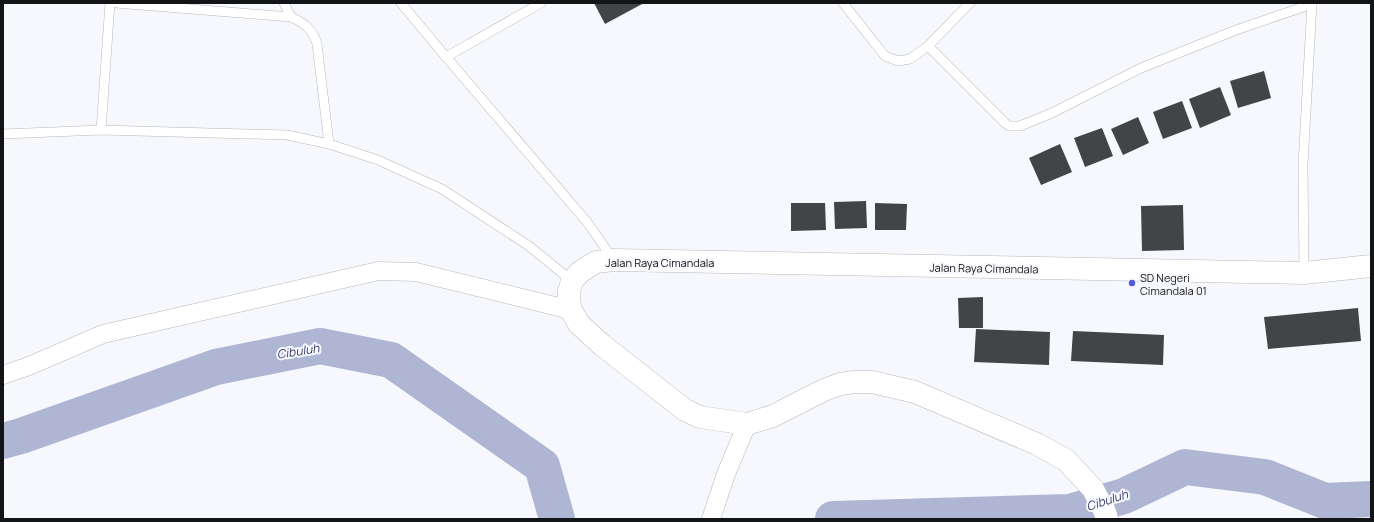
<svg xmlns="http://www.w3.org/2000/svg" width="1374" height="522" viewBox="0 0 1374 522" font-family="Manrope,sans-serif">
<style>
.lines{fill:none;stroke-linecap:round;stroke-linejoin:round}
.river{stroke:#aeb6d3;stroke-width:36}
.building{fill:#434447}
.lane-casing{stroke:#b7b8bc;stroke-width:10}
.street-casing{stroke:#b7b8bc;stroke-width:19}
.secondary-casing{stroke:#b7b8bc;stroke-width:23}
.lane{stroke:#fff;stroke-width:9}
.street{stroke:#fff;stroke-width:18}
.secondary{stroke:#fff;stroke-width:22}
.poi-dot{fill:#4f5cd2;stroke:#f7f8fd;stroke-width:1.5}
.labels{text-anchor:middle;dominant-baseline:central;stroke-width:4;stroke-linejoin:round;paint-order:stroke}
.street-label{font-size:11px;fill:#131415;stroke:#f7f8fd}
.poi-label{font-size:11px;fill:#131415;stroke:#f7f8fd;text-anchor:start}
.water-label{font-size:12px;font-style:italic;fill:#343c66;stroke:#f7f8fd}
</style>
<rect width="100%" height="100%" fill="#f7f8fd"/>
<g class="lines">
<g class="river">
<polyline points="3,441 21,436 216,367 320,346 391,360 542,466 557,519"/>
<polyline points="833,519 1070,512 1124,496 1185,467 1265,477 1325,501 1371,499"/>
</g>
</g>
<g class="building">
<polygon points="594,3 644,3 605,24"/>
<polygon points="1264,71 1271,98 1238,108 1230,81"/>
<polygon points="1220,87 1231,115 1200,128 1189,99"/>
<polygon points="1182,101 1192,128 1163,139 1153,112"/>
<polygon points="1138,117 1149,143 1123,155 1111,129"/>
<polygon points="1102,128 1113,156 1085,167 1074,138"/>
<polygon points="1060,144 1072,172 1041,185 1029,158"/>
<polygon points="866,201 867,228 835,229 834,202"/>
<polygon points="791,203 825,203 826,230 791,231"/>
<polygon points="875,203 907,204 906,230 875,230"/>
<polygon points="1183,205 1184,250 1142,251 1141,206"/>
<polygon points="983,297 983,328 959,328 958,298"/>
<polygon points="1358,308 1361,341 1268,349 1264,317"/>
<polygon points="976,329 1050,332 1049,365 974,362"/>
<polygon points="1073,331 1164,335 1163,365 1071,361"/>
</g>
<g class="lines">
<g class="lane-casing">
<g id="lane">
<path d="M 116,3 L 291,17 C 304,23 313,29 317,44 L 329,144"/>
<polyline points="284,3 291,17"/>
<polyline points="401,3 446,57 587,222 613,259"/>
<polyline points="843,3 885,56 898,61 910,59 928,46 970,3"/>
<polyline points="928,46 1005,123 1009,126 1020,126 1052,113 1141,68 1236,30 1312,4"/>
<polyline points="446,57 541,3"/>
<polyline points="101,130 110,3"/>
<polyline points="3,134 101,130 287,135 329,144 378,160 442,189 529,246 572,281"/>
<polyline points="1304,273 1303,165 1312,3"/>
</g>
</g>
<g class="street-casing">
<g id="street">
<polyline points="3,375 29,366 103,334 378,271 416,272 571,310"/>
<polyline points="711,519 726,474 747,424"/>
</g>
</g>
<g class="secondary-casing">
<polyline id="secondary" points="1107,519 1105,512 1093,489 1066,460 1037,444 915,392 872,382 854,382 840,384 824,390 773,416 747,424 700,417 685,410 602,345 579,324 571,310 569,301 569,291 572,281 580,272 596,262 614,260 1304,273 1371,266"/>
</g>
<use href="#lane" class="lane"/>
<use href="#street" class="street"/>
<use href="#secondary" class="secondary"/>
</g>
<circle class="poi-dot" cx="1132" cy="283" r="4"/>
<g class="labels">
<g class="street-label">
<text x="660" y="262">Jalan Raya Cimandala</text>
<text transform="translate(984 268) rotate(1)">Jalan Raya Cimandala</text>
</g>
<g class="poi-label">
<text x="1140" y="277">SD Negeri<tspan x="1140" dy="13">Cimandala 01</tspan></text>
</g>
<g class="water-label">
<text transform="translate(298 351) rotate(-9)">Cibuluh</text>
<text transform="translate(1107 500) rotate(-18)">Cibuluh</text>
</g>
</g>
<rect width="1374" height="522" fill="none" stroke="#131415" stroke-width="8"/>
</svg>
